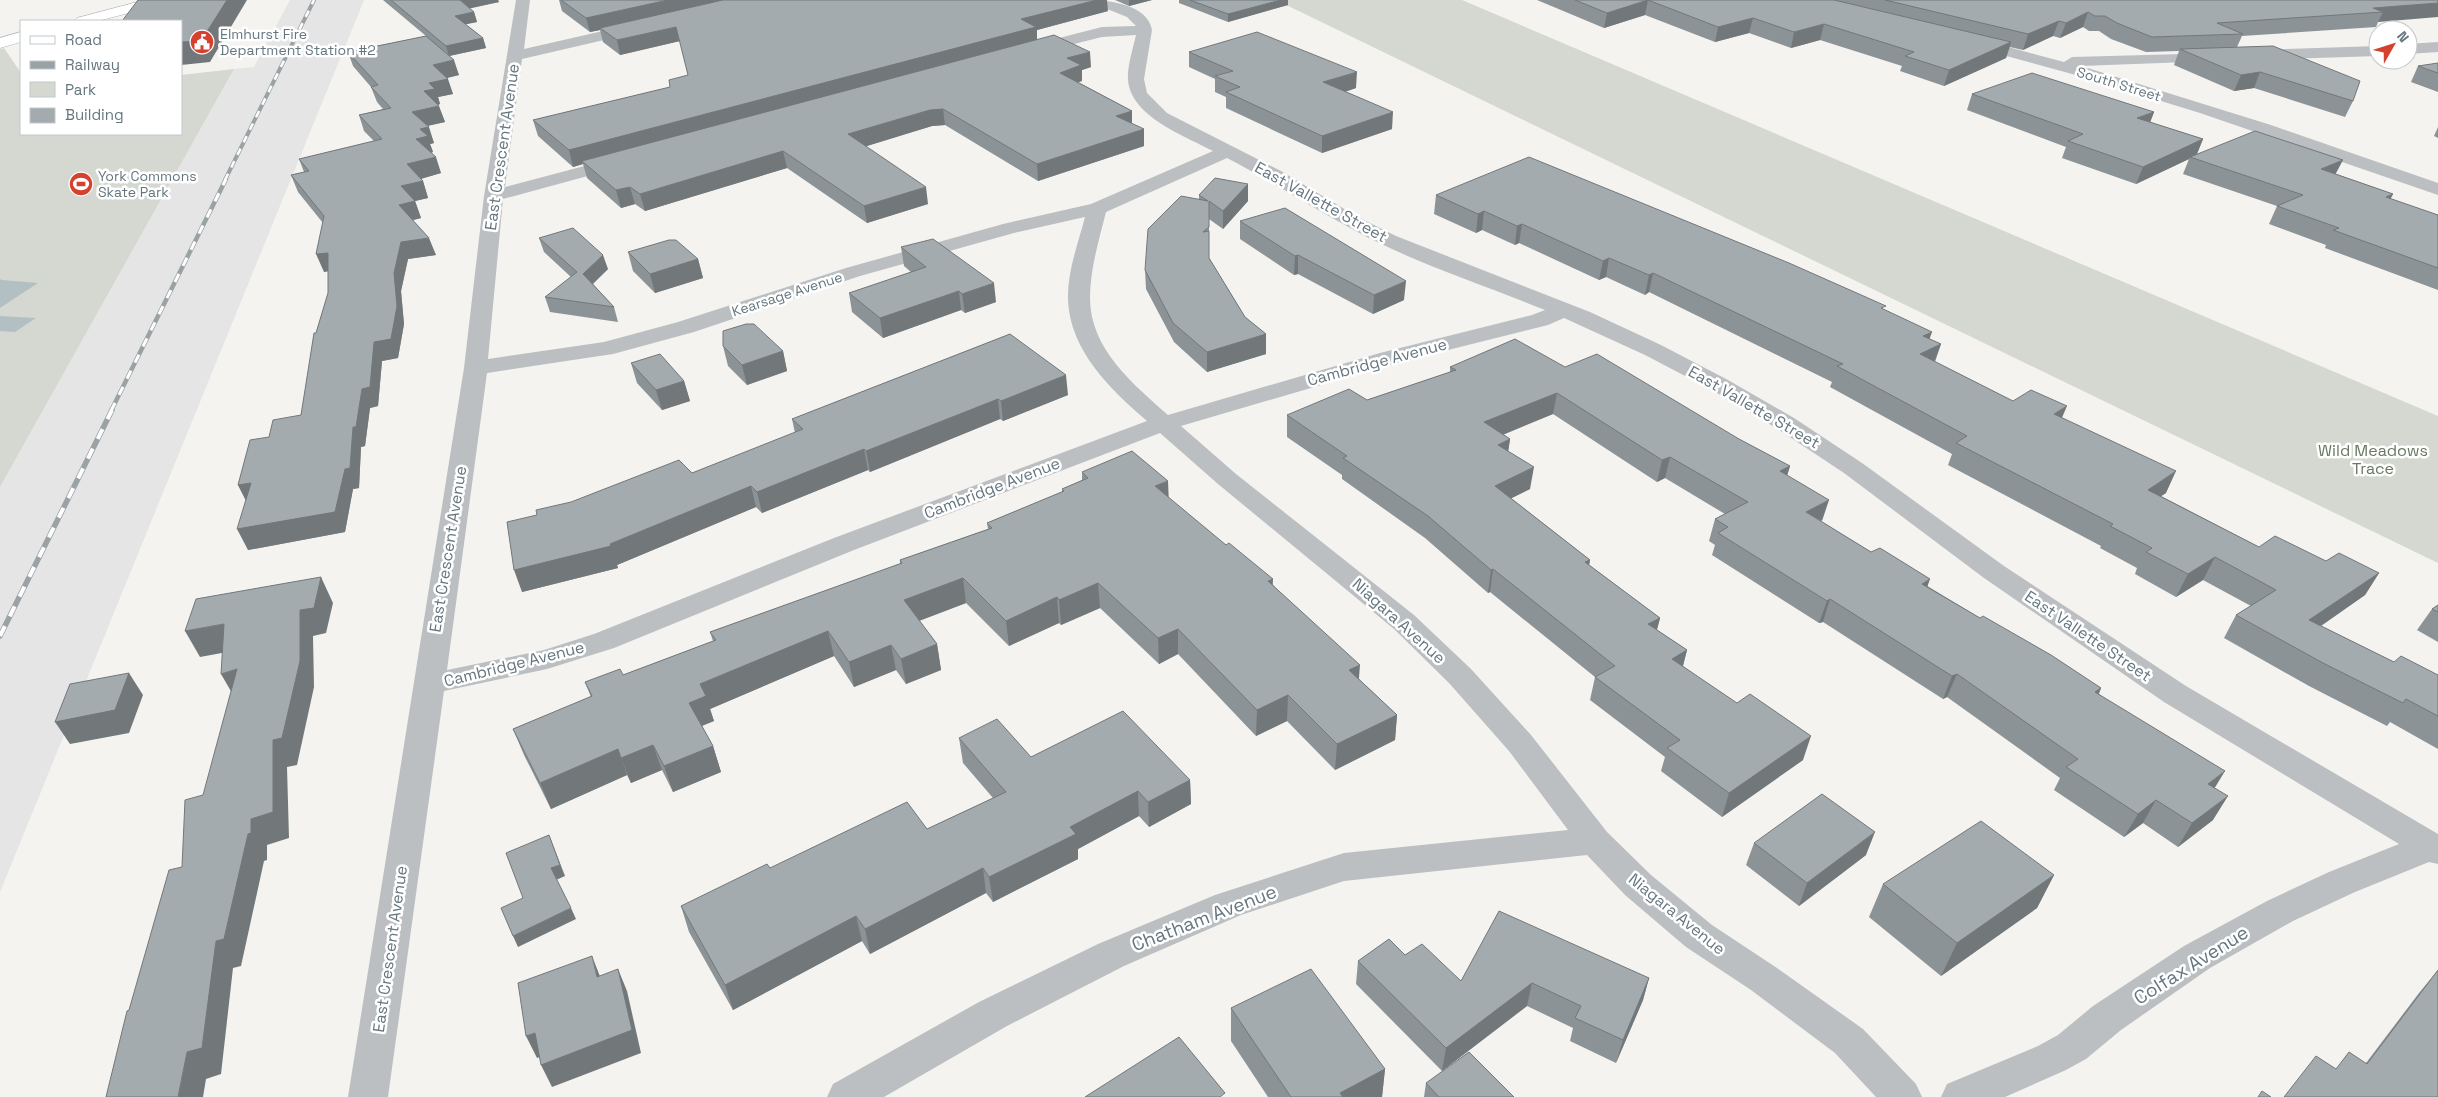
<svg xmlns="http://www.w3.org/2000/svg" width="2438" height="1097" viewBox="0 0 2438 1097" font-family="'Space Grotesk',sans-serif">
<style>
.built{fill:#e4e5e4}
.green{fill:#d4d8d0}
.water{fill:#b3c0c3}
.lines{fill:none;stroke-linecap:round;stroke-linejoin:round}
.major-casing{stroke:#acb2b5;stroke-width:1}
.minor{fill:#bbbfc2;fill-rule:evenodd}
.major{fill:#fff;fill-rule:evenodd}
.rail-far2-casing{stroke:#9ba2a6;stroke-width:4}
.rail-far1-casing{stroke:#9ba2a6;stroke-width:4.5}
.rail-casing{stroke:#9ba2a6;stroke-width:5.5}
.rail-far2{stroke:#fff;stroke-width:2.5;stroke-dasharray:7;stroke-linecap:butt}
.rail-far1{stroke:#fff;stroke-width:3;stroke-dasharray:9;stroke-linecap:butt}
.rail{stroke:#fff;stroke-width:4;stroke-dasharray:11;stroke-linecap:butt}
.wall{fill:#8c9396}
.shaded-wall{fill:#72787a}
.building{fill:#a3abaf;stroke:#72787a}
.labels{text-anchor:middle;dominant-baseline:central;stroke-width:5;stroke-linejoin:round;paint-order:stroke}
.far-poi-label{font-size:14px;fill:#65767f;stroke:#fff;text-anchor:start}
.far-street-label{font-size:14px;fill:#65767f;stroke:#fff}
.street-label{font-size:16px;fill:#65767f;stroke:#fff}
.park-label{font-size:16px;fill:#697763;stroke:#fff}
.near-street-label{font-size:19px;fill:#65767f;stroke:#fff}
</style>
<rect width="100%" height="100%" fill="#f4f3f0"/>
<polygon class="built" points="290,0 364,0 0,892 0,487 234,69 254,67"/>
<g class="green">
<polygon points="1276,0 1462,0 2438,416 2438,563"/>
<polygon points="4,48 21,73 21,134 181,134 181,75 234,69 0,487 0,49"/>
</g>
<g class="water">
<polygon points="0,279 2,280 38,283 0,308"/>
<polygon points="0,316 36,318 15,332 0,331"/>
</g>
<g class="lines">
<g class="major-casing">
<g id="major">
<polygon points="145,0 169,0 167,3 98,21 74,21 77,18"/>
<polygon points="21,32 21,42 0,48 0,38"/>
</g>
</g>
<g class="minor">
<path d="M 516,0 L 530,0 L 524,49 L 638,23 L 646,28 L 643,31 L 522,59 L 505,187 L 622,156 L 628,157 L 631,161 L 628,165 L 503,199 L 488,359 L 604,342 L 678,322 L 846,268 L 1003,224 L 1091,204 L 1213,151 C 1185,136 1131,117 1128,80 C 1127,66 1133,49 1136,35 L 1102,37 L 1030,55 L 1022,50 L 1024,47 L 1102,27 L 1136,26 L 1127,17 L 1092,3 L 1090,0 C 1110,0 1148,5 1152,30 L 1144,79 L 1147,93 L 1167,113 L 1281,171 L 1356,216 L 1396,236 L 1590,312 L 1661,345 L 1728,380 L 1794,418 L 1862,463 L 2004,566 L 2186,686 L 2438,834 L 2438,864 L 2429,862 L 2355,892 L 2293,921 L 2210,968 L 2121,1030 L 2086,1059 L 2066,1070 L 2005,1097 L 1941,1097 L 1947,1084 L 2038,1046 L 2058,1035 L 2093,1006 L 2184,946 L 2267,901 L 2329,872 L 2399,844 L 2164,702 L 1984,578 L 1844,473 L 1776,428 L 1712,390 L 1645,355 L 1564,318 L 1548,325 L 1396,363 L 1181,426 L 1236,474 L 1414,615 L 1471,669 L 1531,735 L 1607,832 L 1651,875 L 1712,925 L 1777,968 L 1863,1029 L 1916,1084 L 1922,1097 L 1876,1097 L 1835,1053 L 1751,990 L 1686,947 L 1625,895 L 1587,855 L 1344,881 L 1241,915 L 1124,966 L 1007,1026 L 884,1097 L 827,1097 L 833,1084 L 979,1002 L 1098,944 L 1215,895 L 1344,853 L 1568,830 L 1509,751 L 1449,683 L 1394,629 L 1218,484 L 1160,433 L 854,550 L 614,648 L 547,669 L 444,691 L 388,1097 L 348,1097 L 464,368 L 484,196 ZM 1227,158 C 1279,185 1327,217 1379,243 C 1431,268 1491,288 1545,310 L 1532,315 L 1380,353 L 1168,415 C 1133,384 1090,349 1090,298 C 1090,269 1099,240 1106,212 ZM 1085,217 C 1078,244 1067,272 1068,300 C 1070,351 1111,390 1147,421 L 834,538 L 594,634 L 544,650 L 447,670 L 487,373 L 613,354 L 694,332 L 860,276 L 1014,233 Z"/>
<polygon points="1971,37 2064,62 2072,57 2220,53 2222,56 2214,61 2081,66 2271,125 2438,183 2438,195 2200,113 2083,77 1966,45 1963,42"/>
<polygon points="2438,42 2438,52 2408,54 2408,44"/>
<polygon points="2378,46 2378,56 2255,60 2247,55 2255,50"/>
</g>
<use href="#major" class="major"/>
<g class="rail-far2-casing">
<polyline id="rail-far2" points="225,180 314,0"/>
</g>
<g class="rail-far1-casing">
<polyline id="rail-far1" points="111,411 226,179"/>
</g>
<g class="rail-casing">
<polyline id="rail" points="0,636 112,410"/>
</g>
<use href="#rail-far2" class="rail-far2"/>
<use href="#rail-far1" class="rail-far1"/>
<use href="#rail" class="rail"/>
</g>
<g class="wall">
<polygon points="383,0 498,0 499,2 469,8 474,12 477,22 465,24 483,38 486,48 449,56 459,75 447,78 453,94 438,97 440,104 438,105 445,122 427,126 434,143 430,144 433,152 431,153 441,173 421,179 423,181 428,198 415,201 421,218 413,220 436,255 408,259 401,291 404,324 398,358 382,361 378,406 370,408 365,446 361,447 359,488 353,489 345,532 248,550 246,500 238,485 269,437 301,415 316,333 328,293 328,271 324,272 323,223 298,192 291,175 304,172 299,159 374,141 364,131 359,115 383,109 377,102 371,87 353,66 348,52 426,36"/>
<polygon points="559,0 1097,0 1108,11 1037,30 1037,39 1091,67 1082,70 1082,81 1078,82 1132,111 1132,124 1144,146 1038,181 945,125 932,126 866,146 928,204 867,223 787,168 645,211 635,204 621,208 587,178 583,164 573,167 538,136 533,120 670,87 688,75 680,41 620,55 603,42 600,30 590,32 562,11"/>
<polygon points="1115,0 1152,0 1129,6"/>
<polygon points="1179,0 1288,0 1288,5 1228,22 1179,3"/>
<polygon points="1537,0 2438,0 2378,22 2376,27 2242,36 2237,47 2353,101 2345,117 2254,88 2234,91 2174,65 2179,51 2146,52 2111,39 2099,31 2089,31 2083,27 2060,38 2053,36 2023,50 2010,47 2006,58 1944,86 1900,71 1902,66 1820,40 1791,48 1749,33 1715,42 1645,15 1604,28"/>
<polygon points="1189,52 1356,88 1345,92 1392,129 1322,153 1226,108 1226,97 1215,92 1215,79 1189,67"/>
<polygon points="2438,63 2438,92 2411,82 2418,66"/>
<polygon points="1972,94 2154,112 2150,122 2203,139 2197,154 2336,174 2393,194 2390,199 2438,215 2438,290 2325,248 2326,245 2269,224 2277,206 2183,174 2189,159 2136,184 2062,158 2066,147 1967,110"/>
<polygon points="2438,127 2438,138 2434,136"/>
<polygon points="1248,184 1248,201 1223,229 1209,219 1209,258 1245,317 1266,334 1266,354 1207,372 1174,342 1146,289 1145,270 1199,199 1199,195"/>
<polygon points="1436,195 1885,310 1929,339 1941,344 1935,362 2013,401 2062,418 2166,493 2161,496 2259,547 2379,573 2365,595 2321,626 2394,662 2438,675 2438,749 2390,722 2387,726 2309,686 2224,638 2236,615 2251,606 2203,580 2176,597 2135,574 2137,568 2100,548 2101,546 1948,465 1952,454 1830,387 1832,382 1649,292 1645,295 1606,277 1599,280 1519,243 1515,245 1482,230 1476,233 1434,214"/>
<polygon points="1240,221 1404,300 1373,314 1298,274 1294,275 1240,239"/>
<polygon points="539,238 608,269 593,284 614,307 618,322 550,312 545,297 571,277 544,252"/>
<polygon points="901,247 996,302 965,313 961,310 883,338 852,312 849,293 911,272 904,266"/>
<polygon points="628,252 698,259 703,278 655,293 633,271"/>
<polygon points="1010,334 1068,395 1003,421 1000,419 870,472 868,470 762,513 756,507 617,565 618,568 522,592 537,515 692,473 795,433 792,419"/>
<polygon points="723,346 783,351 787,371 747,385 728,366"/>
<polygon points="631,363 684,381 690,401 662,410 637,383"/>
<polygon points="1450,367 1565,367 1739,439 1790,466 1787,476 1822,522 1980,618 2101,688 2099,694 2215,788 2213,820 2178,847 2143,823 2124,837 2054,790 2060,778 1947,697 1943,699 1823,622 1819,623 1712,555 1715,545 1709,541 1715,519 1725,514 1665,478 1657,482 1553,414 1503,434 1510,439 1508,451 1530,489 1511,498 1590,560 1589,565 1660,618 1657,630 1687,650 1683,666 1803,760 1722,817 1661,771 1665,757 1590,700 1595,677 1490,592 1488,593 1425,538 1342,479 1342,475 1287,437 1287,415 1367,400 1450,372"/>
<polygon points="1082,472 1169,498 1273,585 1359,679 1397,715 1395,740 1335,770 1287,721 1256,736 1178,654 1159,664 1100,608 1061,625 1059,623 1009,646 966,603 919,621 937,644 941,670 906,684 896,670 854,687 834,656 710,709 714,721 702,726 713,746 721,772 673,792 662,770 631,783 627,775 551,809 524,755 513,729 591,697 585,682 623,675 713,641 710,632 900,564 900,560 988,529 987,523 1062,492 1062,489 1082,480"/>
<polygon points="2438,605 2438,642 2417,630 2432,609"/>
<polygon points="959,738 1031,757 1190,780 1191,804 1149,827 1139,816 1078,849 1078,859 993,902 986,893 870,954 862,941 733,1010 689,932 681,906 770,868 927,829 993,798 963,763"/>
<polygon points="1754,843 1866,855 1799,906 1746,865"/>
<polygon points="2054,875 2037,908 1941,976 1869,917 1883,884"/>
<polygon points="1405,955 1461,981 1649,978 1643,1000 1616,1063 1570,1041 1573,1028 1527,1006 1442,1071 1356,984 1358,961"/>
<polygon points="2438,970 2438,1097 2335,1069 2366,1063 2419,993"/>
<polygon points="1231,1008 1385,1069 1382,1097 1268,1097 1231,1041"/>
<polygon points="1426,1083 1514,1097 1424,1097"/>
</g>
<g class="shaded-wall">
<polygon points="227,0 247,0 210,62 181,65 181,42"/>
<polygon points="460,0 498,0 499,2 463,10"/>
<polygon points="668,0 733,0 600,28 600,30 590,32 586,18"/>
<polygon points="1097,0 1107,0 1108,11 1037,30 1037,41 582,161 583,164 573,167 569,150 1021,19"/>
<polygon points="1129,0 1152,0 1129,6"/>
<polygon points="1281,0 1288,0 1288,5 1228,22 1228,14"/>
<polygon points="1648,0 1645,15 1604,28 1607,13"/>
<polygon points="2438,3 2438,17 2378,22 2383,12 2373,8"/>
<polygon points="474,12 477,22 458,26 455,16"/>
<polygon points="2088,12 2083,27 2060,38 2066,23"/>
<polygon points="1753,18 1749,33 1715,42 1718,27"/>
<polygon points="2059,21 2053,36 2023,50 2028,34"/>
<polygon points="1824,24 1820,40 1791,48 1794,32"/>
<polygon points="676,27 680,41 620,55 617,40"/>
<polygon points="483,38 486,48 449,56 446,46"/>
<polygon points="2011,42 2006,58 1944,86 1949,70"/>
<polygon points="1090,52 1091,67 1082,70 1082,81 1061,88 1060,73 1067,58"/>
<polygon points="454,60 459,75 438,80 433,65"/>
<polygon points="1357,72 1356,88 1323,99 1323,82"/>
<polygon points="2260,72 2254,88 2234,91 2241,75"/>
<polygon points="448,79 453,94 438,97 440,104 429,107 424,91 429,83"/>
<polygon points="439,106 445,122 418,128 412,112"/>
<polygon points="943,109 945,125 932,126 851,151 848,134 930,110"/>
<polygon points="1132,111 1132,127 1116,116"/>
<polygon points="1393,112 1392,129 1322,153 1322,136"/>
<polygon points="2154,112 2148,128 2137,118"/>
<polygon points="429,127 434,143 430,144 433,152 422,155 416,139 420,129"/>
<polygon points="1144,129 1144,146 1038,181 1037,164"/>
<polygon points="2203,139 2196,156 2190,157 2189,159 2136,184 2143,167"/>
<polygon points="783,151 787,168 645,211 640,194"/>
<polygon points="436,157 441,173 413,181 407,164"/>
<polygon points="2343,160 2334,177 2321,169"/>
<polygon points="423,181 428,198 415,201 421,218 405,222 399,205 401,186"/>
<polygon points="1248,184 1248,201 1223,229 1223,211"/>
<polygon points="630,187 635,204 621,208 616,190"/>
<polygon points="926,187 928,204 867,223 864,206"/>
<polygon points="2393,194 2384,211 2386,197"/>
<polygon points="1484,211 1482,230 1476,233 1478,214"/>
<polygon points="1522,224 1519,243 1515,245 1517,226"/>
<polygon points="429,238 436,255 408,259 401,291 404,324 398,358 382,361 378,406 370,408 365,446 361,447 359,488 353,489 345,532 248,550 237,529 345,469 353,427 362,389 394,273 401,242"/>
<polygon points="328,253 335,270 324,272 316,254"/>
<polygon points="603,255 608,269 588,288 583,274"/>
<polygon points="1298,255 1298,274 1294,275 1295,256"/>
<polygon points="1609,258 1606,277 1599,280 1603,261"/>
<polygon points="698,259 703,278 655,293 650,274"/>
<polygon points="1653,273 1649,292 1645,295 1649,275"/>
<polygon points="1406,281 1404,300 1373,314 1374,295"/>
<polygon points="994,283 996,302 965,313 962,294"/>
<polygon points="959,291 961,310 883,338 880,318"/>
<polygon points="1932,332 1925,352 1941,344 1933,365 1913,375 1923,336"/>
<polygon points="1266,334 1266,354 1207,372 1207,352"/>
<polygon points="783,351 787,371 747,385 742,365"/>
<polygon points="1066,375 1068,395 1003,421 1001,401"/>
<polygon points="684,381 690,401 662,410 656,390"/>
<polygon points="1557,393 1553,414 1481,444 1484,422"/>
<polygon points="998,399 1000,419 870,472 866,451"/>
<polygon points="2067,406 2058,427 2054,414"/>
<polygon points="1510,439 1507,460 1498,445"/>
<polygon points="864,449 868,470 762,513 757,492"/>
<polygon points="1670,457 1665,478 1657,482 1662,460"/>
<polygon points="1790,466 1783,488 1780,471"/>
<polygon points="1534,467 1530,489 1492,508 1495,486"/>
<polygon points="2176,471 2166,493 2137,512 2148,490"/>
<polygon points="1168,481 1169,505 1155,486"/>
<polygon points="251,483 248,505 238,485"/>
<polygon points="751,486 756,507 617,565 618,568 522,592 514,570 610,544"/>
<polygon points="1829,500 1822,521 1806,512"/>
<polygon points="2215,557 2203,580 2176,597 2188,574"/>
<polygon points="1590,560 1586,582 1585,562"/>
<polygon points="1493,569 1490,592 1488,593 1491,570"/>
<polygon points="2379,573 2365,595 2296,643 2309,620"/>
<polygon points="321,577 333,603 326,633 313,636 314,687 297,765 287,767 289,838 267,845 267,860 264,861 241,966 233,968 221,1074 206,1079 203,1097 178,1097 187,1052 216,941 273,740 300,610"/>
<polygon points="963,578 966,603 908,625 904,600"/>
<polygon points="1273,579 1272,604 1268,581"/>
<polygon points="1930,579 1922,602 1922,584"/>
<polygon points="1098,583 1100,608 1061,625 1059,600"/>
<polygon points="1057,597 1059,623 1009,646 1006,621"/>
<polygon points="1830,599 1823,622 1819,623 1827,601"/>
<polygon points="1660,618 1654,640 1648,624"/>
<polygon points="224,624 238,650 200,657 185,631"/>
<polygon points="1178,629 1178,654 1159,664 1158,638"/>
<polygon points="828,631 834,656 710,709 714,721 696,728 689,703 700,684"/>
<polygon points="937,644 941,670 906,684 901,659"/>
<polygon points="891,645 896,670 854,687 849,662"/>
<polygon points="1687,650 1681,673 1672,659"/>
<polygon points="1360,665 1358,690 1349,670"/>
<polygon points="237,669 236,700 221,674"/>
<polygon points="129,673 143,695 129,733 70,744 55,722"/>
<polygon points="1957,674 1947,697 1943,699 1952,676"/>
<polygon points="2101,688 2090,711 2095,692"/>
<polygon points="1288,695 1287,721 1256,736 1257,710"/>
<polygon points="1397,715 1395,740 1335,770 1337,744"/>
<polygon points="1811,736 1803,760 1722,817 1729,793"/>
<polygon points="653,745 662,770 631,783 621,758"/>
<polygon points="713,746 721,772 673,792 664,766"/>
<polygon points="618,749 627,775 551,809 540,783"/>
<polygon points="2225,771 2211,794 2208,784"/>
<polygon points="1190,780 1191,804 1149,827 1148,802"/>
<polygon points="1138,791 1139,816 1078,849 1078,859 993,902 989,877 1070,827"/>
<polygon points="2228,796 2213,820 2178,847 2192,823"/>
<polygon points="2156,800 2143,823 2124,837 2138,814"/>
<polygon points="1875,832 1866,855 1799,906 1807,883"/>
<polygon points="549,835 565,876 556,880 551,868"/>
<polygon points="983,868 986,893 870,954 865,929"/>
<polygon points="2054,875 2037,908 1941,976 1957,943"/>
<polygon points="571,908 576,919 518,947 513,936"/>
<polygon points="856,916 862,941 733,1010 725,985"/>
<polygon points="592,956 601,979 597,977"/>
<polygon points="618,969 627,991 641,1053 552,1087 541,1065"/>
<polygon points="1649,978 1643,1000 1616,1063 1623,1040"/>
<polygon points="1532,983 1527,1006 1442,1071 1446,1048"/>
<polygon points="535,1033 546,1055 537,1058 526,1036"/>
<polygon points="1385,1069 1382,1097 1340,1097 1340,1093"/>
</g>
<g class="building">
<polygon points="138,0 227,0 201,41 181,42 181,21 122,21"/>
<polygon points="391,0 462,0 460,0 474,12 455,16 483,38 446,46"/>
<polygon points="561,0 668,0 586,18"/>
<polygon points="723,0 1097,0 1021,19 1036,27 569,150 533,120 670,87 669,80 688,75 676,27 617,40 600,28"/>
<polygon points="1190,0 1281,0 1228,14"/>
<polygon points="1575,0 1834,0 2011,42 1949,70 1905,56 1914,52 1824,24 1794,32 1753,18 1718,27 1648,0 1607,13"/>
<polygon points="1885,0 2438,0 2438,3 2373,8 2383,12 2217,23 2243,34 2152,37 2117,23 2105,16 2095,16 2088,12 2066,23 2059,21 2028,34"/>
<polygon points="1257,32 1357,72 1323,82 1393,112 1322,136 1226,92 1240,87 1215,76 1233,71 1189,52"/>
<polygon points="1054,35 1090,52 1067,58 1081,65 1060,73 1132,111 1116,116 1144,129 1037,164 943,109 930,110 848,134 926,187 864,206 783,151 640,194 630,187 616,190 582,161"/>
<polygon points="426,36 454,60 433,65 448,79 429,83 435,89 424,91 439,106 412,112 429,127 420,129 428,136 416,139 436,157 407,164 423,181 401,186 415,201 399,205 429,238 401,242 394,273 397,306 391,339 374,342 370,387 362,389 356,427 353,427 350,468 345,469 335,512 237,529 251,483 238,485 250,440 269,437 273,420 301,415 314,333 316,333 328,293 328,253 316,254 324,216 291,175 309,171 299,159 382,139 359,115 391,108 371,87 378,85 348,52"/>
<polygon points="2273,46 2360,81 2353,101 2260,72 2241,75 2180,49"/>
<polygon points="2438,63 2438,73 2418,66"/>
<polygon points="2032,73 2154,112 2137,118 2203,139 2143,167 2068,141 2083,134 1972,94"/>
<polygon points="2255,131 2343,160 2321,169 2393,194 2386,197 2438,215 2438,268 2333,230 2339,228 2277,206 2303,195 2190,157"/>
<polygon points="1529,157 1789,263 1886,306 1881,308 1932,332 1923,336 1941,344 1920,354 2013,401 2031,390 2067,406 2054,414 2176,471 2148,490 2259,547 2275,536 2326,561 2339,553 2379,573 2309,620 2394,662 2401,656 2438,675 2438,716 2406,699 2403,703 2323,663 2236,615 2276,590 2215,557 2188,574 2146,552 2152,548 2110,526 2113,524 1956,443 1967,436 1837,366 1843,364 1653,273 1649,275 1609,258 1603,261 1522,224 1517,226 1484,211 1478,214 1436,195"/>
<polygon points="1215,178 1248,184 1223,211 1209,201 1209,227 1203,232 1209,231 1209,258 1245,317 1266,334 1207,352 1173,323 1145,270 1148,229 1181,196 1208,201 1199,195"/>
<polygon points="1285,208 1406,281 1374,295 1298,255 1295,256 1240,221"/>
<polygon points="573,228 603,255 583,274 614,307 545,297 577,272 539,238"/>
<polygon points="933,239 994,283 962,294 959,291 880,318 849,293 926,267 901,247"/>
<polygon points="669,240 676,240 698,259 650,274 628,252"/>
<polygon points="746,324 754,324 783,351 742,365 723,346 723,331"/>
<polygon points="1010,334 1066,375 1001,401 998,399 866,451 864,449 757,492 751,486 610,544 611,546 514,570 507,522 537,515 536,510 571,502 679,460 692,473 803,429 792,419"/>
<polygon points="1515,339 1565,367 1597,354 1739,439 1790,466 1780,471 1829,500 1806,512 1871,552 1880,548 1930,579 1922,584 1980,618 1983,616 2051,655 2101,688 2095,692 2225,771 2208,784 2228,796 2192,823 2156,800 2138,814 2066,767 2078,759 1957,674 1952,676 1830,599 1827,601 1718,533 1728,527 1715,519 1748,502 1670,457 1662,460 1557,393 1484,422 1510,439 1498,445 1534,467 1495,486 1590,560 1585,562 1660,618 1648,624 1687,650 1672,659 1737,703 1750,694 1811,736 1729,793 1667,748 1680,740 1595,677 1615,666 1493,569 1491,570 1428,516 1343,458 1347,456 1287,415 1349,389 1367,400 1456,370 1450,367"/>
<polygon points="660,354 684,381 656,390 631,363"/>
<polygon points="1132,451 1168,481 1155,486 1226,545 1229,543 1273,579 1268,581 1360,665 1349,670 1397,715 1337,744 1288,695 1257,710 1178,629 1158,638 1098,583 1059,600 1057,597 1006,621 963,578 904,600 937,644 901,659 891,645 849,662 828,631 700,684 706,696 689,703 713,746 664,766 653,745 621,758 618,749 540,783 513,729 592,696 585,682 620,669 623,675 716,640 710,632 902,563 900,560 992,528 987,523 1064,491 1062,489 1088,478 1082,472"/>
<polygon points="321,577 314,608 300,610 300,661 282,738 273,740 273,812 251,819 251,833 248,834 224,939 216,941 202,1048 187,1052 178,1097 106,1097 127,1011 129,1010 169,870 182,867 185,800 203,795 237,669 221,674 224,624 185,631 196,599"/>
<polygon points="2438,605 2438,612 2432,609"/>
<polygon points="129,673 115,710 55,722 70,684"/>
<polygon points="1123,711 1190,780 1148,802 1138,791 1070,827 1076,834 989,877 983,868 865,929 856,916 725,985 681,906 767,864 770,868 907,802 927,829 1006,792 959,738 997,719 1031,757"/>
<polygon points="1822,794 1875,832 1807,883 1754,843"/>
<polygon points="1981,821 2054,875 1957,943 1883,884"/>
<polygon points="549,835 560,865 551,868 571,908 513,936 501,908 523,898 506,853"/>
<polygon points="1499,911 1649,978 1623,1040 1575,1018 1581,1006 1532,983 1446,1048 1358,961 1389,939 1405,955 1422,944 1461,981"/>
<polygon points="592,956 597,977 618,969 632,1030 541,1065 535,1033 526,1036 518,983"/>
<polygon points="1311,969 1385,1069 1340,1093 1343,1097 1291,1097 1231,1008"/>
<polygon points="2438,970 2438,1097 2284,1097 2316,1056 2336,1069 2349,1052 2367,1064"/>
<polygon points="1179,1037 1225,1093 1220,1097 1085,1097"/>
<polygon points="1469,1052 1514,1097 1439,1097 1426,1083"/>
<polygon points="2262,1091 2271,1097 2258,1097"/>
</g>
<defs>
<g id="civic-disc" transform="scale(1.25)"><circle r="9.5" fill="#d4422f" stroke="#fff"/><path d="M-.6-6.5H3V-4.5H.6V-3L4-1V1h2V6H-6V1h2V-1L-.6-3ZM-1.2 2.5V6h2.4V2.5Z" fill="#fff"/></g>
<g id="stadium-disc" transform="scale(1.25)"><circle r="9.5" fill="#d4422f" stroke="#fff"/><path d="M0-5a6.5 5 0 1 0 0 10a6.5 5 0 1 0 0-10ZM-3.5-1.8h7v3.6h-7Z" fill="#fff"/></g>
</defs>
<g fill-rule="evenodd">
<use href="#civic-disc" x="202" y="42"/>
<use href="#stadium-disc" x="81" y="184"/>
</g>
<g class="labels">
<g class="far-poi-label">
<text x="220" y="34">Elmhurst Fire<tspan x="220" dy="16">Department Station #2</tspan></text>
<text x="98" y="176">York Commons<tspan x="98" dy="16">Skate Park</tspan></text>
</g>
<g class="far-street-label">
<text transform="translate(2119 84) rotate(17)">South Street</text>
<text transform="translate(787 294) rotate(-18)">Kearsage Avenue</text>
</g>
<g class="street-label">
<text transform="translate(502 147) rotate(-82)">East Crescent Avenue</text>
<text transform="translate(1321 202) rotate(29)">East Vallette Street</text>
<text transform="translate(1377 362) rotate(-15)">Cambridge Avenue</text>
<text transform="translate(1754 407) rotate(30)">East Vallette Street</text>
<text transform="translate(992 488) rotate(-21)">Cambridge Avenue</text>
<text transform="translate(448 549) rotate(-81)">East Crescent Avenue</text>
<text transform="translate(1399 621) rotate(42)">Niagara Avenue</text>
<text transform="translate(2088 636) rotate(34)">East Vallette Street</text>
<text transform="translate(514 664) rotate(-14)">Cambridge Avenue</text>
<text transform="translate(1677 914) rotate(39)">Niagara Avenue</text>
<text transform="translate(390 949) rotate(-82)">East Crescent Avenue</text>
</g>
<g class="park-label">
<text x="2373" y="450">Wild Meadows<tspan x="2373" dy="18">Trace</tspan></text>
</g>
<g class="near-street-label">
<text transform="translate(1204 918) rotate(-21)">Chatham Avenue</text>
<text transform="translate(2191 965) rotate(-32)">Colfax Avenue</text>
</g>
</g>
<rect x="20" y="20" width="162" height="115" fill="#ffffff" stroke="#c1c8cc"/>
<rect x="30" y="36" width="25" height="8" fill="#ffffff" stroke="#c1c8cc"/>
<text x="65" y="45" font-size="15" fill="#65767f">Road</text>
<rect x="30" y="61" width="25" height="8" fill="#9ba2a6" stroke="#c1c8cc"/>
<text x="65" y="70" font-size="15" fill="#65767f">Railway</text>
<rect x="30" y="82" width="25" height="15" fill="#d4d8d0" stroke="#c1c8cc"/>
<text x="65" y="95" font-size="15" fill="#65767f">Park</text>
<rect x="30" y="108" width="25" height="15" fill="#a3abaf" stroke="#c1c8cc"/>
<text x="65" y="120" font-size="15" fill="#65767f">Building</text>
<g transform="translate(2393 45) rotate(51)"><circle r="24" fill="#ffffff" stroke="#c1c8cc"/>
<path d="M0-4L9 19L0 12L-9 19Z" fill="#d4422f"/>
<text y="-8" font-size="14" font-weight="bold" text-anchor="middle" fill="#65767f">N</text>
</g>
</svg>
